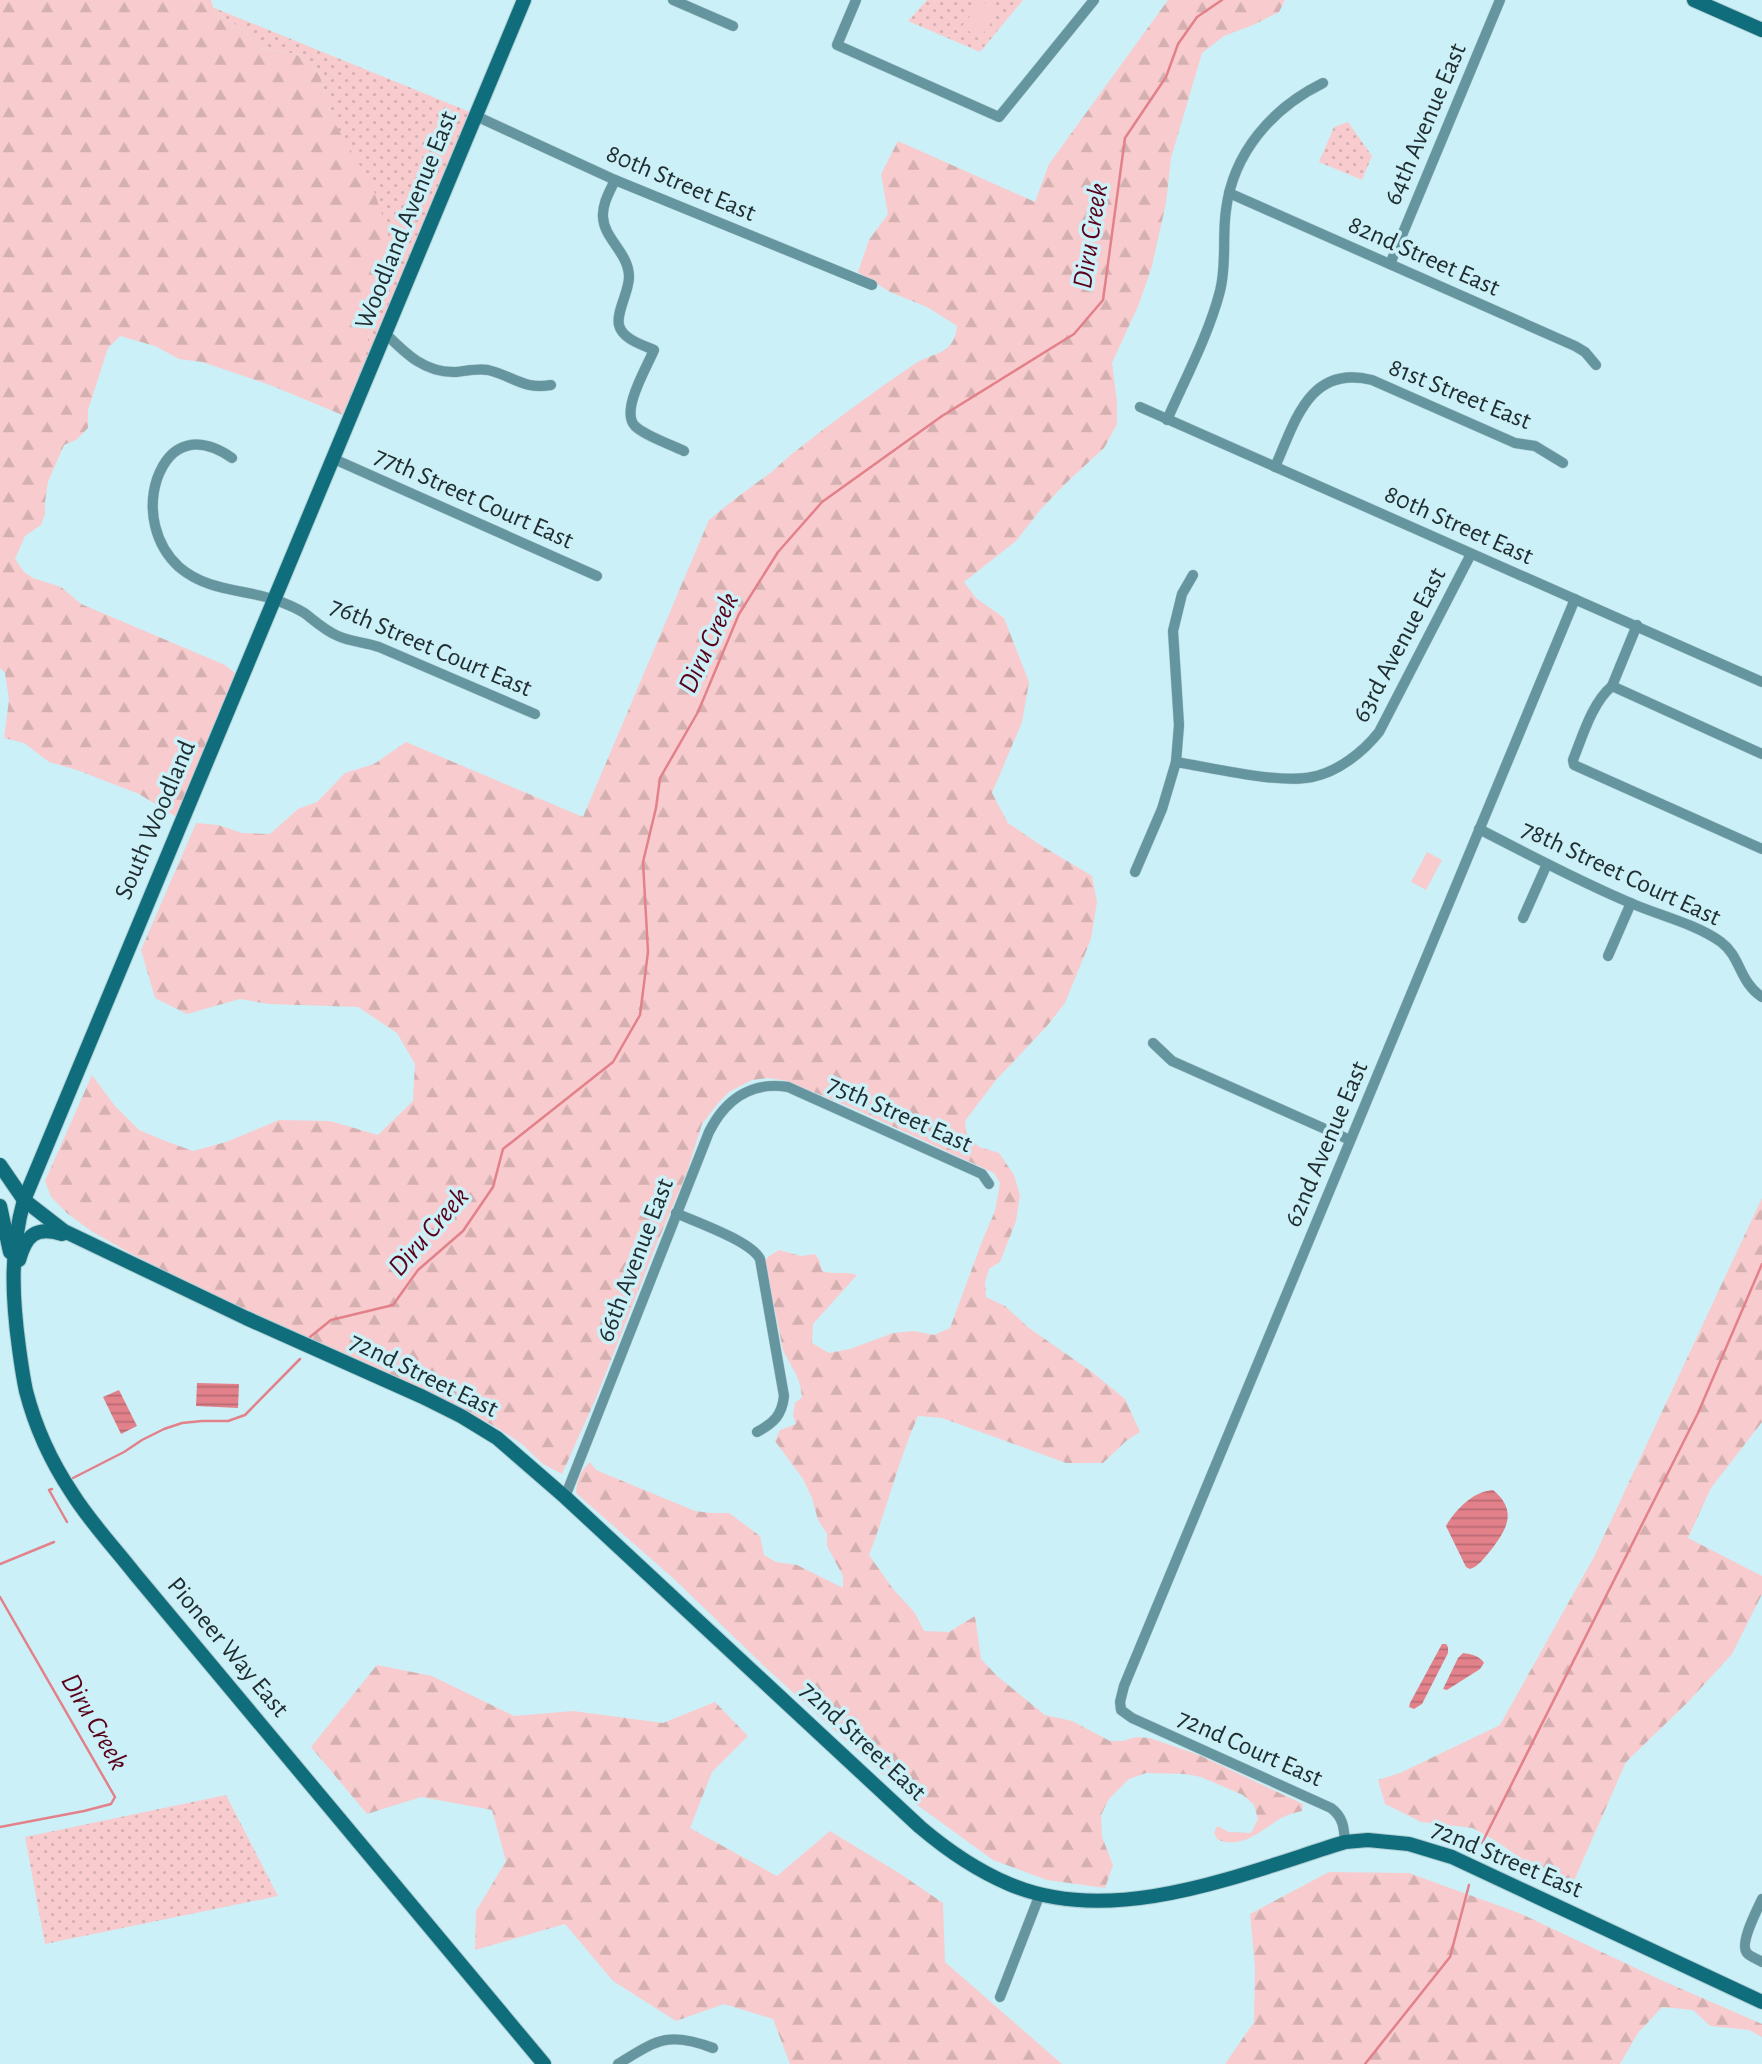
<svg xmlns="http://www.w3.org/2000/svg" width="1762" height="2064" viewBox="0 0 1762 2064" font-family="'Alegreya Sans',sans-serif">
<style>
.grass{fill:url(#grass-dots)}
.forest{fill:url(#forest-firs)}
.garden{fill:#f8ccce}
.water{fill:url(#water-rules)}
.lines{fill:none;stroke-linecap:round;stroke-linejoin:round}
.stream{stroke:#e3818b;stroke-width:2.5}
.street-casing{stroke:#adcdd3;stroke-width:11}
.secondary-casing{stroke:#adcdd3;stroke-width:16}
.street{stroke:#65959f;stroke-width:10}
.secondary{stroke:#0f6d7c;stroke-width:14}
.labels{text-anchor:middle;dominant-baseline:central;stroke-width:7;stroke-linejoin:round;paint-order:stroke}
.street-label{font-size:26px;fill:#202e31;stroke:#ccf0f7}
.water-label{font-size:28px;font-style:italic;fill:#5a0019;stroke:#ccf0f7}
</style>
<defs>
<pattern id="grass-dots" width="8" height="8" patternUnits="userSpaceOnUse" patternTransform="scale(1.75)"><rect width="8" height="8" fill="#f8ccce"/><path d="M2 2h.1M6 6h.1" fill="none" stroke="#d4b0b1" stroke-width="1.8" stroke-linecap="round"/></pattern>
<pattern id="forest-firs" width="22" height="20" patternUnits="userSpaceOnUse" patternTransform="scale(1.75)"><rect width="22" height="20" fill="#f8ccce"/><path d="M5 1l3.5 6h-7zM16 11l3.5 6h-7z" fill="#d4b0b1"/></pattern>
<pattern id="water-rules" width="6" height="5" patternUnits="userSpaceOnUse" patternTransform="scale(1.75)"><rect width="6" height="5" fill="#e3818b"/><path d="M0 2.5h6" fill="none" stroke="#b86a72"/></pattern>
</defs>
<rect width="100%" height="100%" fill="#ccf0f7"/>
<g class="grass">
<polygon points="927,0 1023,0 980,52 908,21"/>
<polygon points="212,7 470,112 345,416 392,259 330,115 319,72 296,54 260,48 239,27 214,11"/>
<polygon points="1348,122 1372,156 1362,180 1319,162 1334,127"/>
<polygon points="226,1795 278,1896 45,1944 25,1837"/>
</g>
<g class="forest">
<polygon points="0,0 211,0 214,11 239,27 260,48 296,54 319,72 330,115 373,188 387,229 392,259 345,416 270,385 202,362 179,359 155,346 120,336 108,348 88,410 88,428 76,440 64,445 48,482 45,502 45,514 41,525 25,536 15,559 24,572 33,578 61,587 81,604 225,665 236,674 178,818 139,794 77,770 49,762 24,743 4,738 9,700 5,673 0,668"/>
<path d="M 1168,0 L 1285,0 L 1279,12 L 1253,25 L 1224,36 L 1202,53 L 1171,158 L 1166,203 L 1152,266 L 1139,304 L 1112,363 L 1117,402 L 1117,424 L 1104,448 L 1066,483 L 1041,509 L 1016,541 L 964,582 L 976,598 L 1004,618 L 1029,682 L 1022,722 L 992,793 L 1008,823 L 1042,846 L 1092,876 L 1097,902 L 1091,939 L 1065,1003 L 1047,1026 L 996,1080 L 965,1121 L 966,1132 L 979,1147 L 999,1153 L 1014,1175 L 1020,1196 L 1016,1221 L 1000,1262 L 989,1269 L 985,1283 L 986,1297 L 1005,1306 L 1029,1328 L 1092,1372 L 1125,1399 L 1140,1432 L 1126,1441 L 1103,1463 L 1066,1463 L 942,1418 L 918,1416 C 898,1461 887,1509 869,1555 L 893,1589 L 915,1613 L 924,1631 L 949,1632 L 975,1616 L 981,1659 L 997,1676 L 1045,1715 L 1072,1721 L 1110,1741 L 1123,1741 L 1136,1737 L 1150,1738 L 1199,1755 L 1303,1804 L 1302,1811 C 1293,1813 1283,1816 1275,1822 C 1257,1834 1241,1848 1218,1840 L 1214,1833 L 1217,1826 L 1229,1832 L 1251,1833 L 1258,1819 L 1254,1805 L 1243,1795 L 1201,1777 L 1185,1774 L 1146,1773 L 1129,1779 L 1109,1799 L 1101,1815 L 1102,1837 L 1113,1865 L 1105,1888 L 1047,1880 L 993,1860 L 913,1802 L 764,1666 L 674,1579 L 576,1493 C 577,1479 580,1472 590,1462 L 596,1470 L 695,1511 L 711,1513 L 729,1513 L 760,1536 L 764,1555 L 776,1562 L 797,1565 L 843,1588 L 843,1576 L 827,1546 L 827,1534 L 818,1520 L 812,1498 L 803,1479 L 775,1441 L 780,1430 L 796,1424 L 793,1415 L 795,1403 L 802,1397 C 800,1375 792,1369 783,1350 L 765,1261 L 768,1257 L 779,1250 L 801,1256 L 815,1254 L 819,1260 L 822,1271 C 834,1275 845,1271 857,1275 L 813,1324 L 812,1343 L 829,1353 L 850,1349 L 893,1333 L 914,1331 L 934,1335 L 950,1328 L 983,1239 L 995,1211 L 1000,1183 L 994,1173 L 857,1110 L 787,1081 L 768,1078 L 752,1080 L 729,1092 L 719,1102 L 702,1124 L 687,1172 L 657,1243 L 596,1398 L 562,1474 L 543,1464 L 522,1444 L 496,1427 L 433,1393 L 215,1296 L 130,1253 L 91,1231 L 67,1213 L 51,1197 L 45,1181 L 92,1075 L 115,1106 L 139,1130 L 168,1142 L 193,1151 L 226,1142 L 279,1120 L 330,1121 L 378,1135 L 413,1101 L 415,1064 L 397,1033 L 358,1007 L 269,1004 L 240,999 L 187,1014 L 155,998 L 141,950 L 196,823 L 218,825 L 242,833 L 270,834 L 298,809 L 317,802 L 345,773 L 374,764 L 406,742 L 583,817 L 709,520 C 730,502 751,487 773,471 C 781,464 788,456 797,450 C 835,420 873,392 913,365 C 934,351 954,356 957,326 L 927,307 L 890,292 L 858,272 L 869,240 L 888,214 L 881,174 L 898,141 L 1035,202 L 1049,164 Z"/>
<polygon points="1762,1198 1762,1422 1711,1488 1688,1538 1762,1576 1762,1594 1732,1654 1688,1702 1626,1762 1569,1892 1496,1841 1473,1828 1421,1822 1385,1804 1378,1780 1400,1773 1500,1725 1594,1557"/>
<polygon points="377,1665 432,1676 514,1716 573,1711 663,1723 715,1702 748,1736 712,1772 690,1828 777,1876 830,1831 899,1873 943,1903 945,1962 1062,2064 790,2064 773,2019 724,2004 676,2021 613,1981 565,1924 475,1950 476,1911 506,1861 492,1810 421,1797 367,1814 311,1747"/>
<polygon points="1329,1872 1409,1873 1519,1913 1661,1980 1762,2024 1762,2037 1749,2030 1710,2026 1693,2010 1662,2007 1638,2033 1620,2064 1225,2064 1254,2022 1255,1967 1250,1914"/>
</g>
<g class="garden">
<polygon points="982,1 998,14 979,39 962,26"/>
<polygon points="1427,852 1442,860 1426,890 1411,882"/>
</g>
<g class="water">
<polygon points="197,1383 239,1384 238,1408 196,1406"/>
<polygon points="119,1390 137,1426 121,1434 103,1397"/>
<path d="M 1493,1490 C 1518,1511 1507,1529 1491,1550 C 1484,1558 1479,1566 1470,1569 L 1466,1567 L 1446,1526 C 1456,1509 1474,1491 1493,1490 Z"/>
<polygon points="1442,1644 1446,1644 1448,1647 1448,1653 1422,1704 1414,1709 1409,1707 1410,1703"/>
<path d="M 1463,1653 C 1471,1654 1480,1656 1484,1663 L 1480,1669 L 1447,1690 L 1443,1689 L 1458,1658 Z"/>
</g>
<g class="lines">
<g class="stream">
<polyline points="310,1337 331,1320 393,1305 418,1270 463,1231 493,1187 503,1149 613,1062 640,1015 648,952 643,862 656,808 660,778 698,712 739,614 778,552 822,502 942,416 1074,334 1103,300 1125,138 1166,77 1178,44 1197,17 1222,0"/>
<polyline points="73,1478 124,1452 142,1440 164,1429 182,1423 202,1421 228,1421 245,1415 300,1359"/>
<polyline points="52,1489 49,1490 67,1522"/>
<polyline points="0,1564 54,1542"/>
<polyline points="0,1597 115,1797 111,1804 84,1811 0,1827"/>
<polyline points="1482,1843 1698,1413 1762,1264"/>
<polyline points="1365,2064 1450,1957 1469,1885"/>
</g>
<g class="street-casing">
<g id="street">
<polyline points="673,0 733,26"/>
<polyline points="856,0 837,45 999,117 1094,0"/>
<polyline points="476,116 615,180 872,285"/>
<path d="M 615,180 C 610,191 602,204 603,217 C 604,239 629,253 629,277 C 629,292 616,312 619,325 C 622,339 643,345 654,350 C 647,367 620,411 635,426 C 645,436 670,444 684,451"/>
<polyline points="1229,193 1575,346 1585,352 1596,365"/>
<polyline points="1390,264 1500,0"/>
<path d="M 386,334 C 406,354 425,373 456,372 C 466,371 478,368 488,370 C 513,376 524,390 551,385"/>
<polyline points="1140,407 1762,682"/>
<path d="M 1167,420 C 1185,379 1209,334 1220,291 C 1227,264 1222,237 1226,210 C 1233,153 1272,108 1323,83"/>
<path d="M 232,458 C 200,436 171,440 157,479 C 147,510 155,545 179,567 C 207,591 241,589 273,599 C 284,603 298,608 307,615 C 317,623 326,631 338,636 C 351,642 365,642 379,647 C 431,669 483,692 535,714"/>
<polyline points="334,459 597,576"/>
<path d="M 1275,467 C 1295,422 1309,364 1372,380 L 1515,443 L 1535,446 L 1563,463"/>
<path d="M 1637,625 L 1612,686 C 1592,703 1583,735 1573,760 L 1574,765 L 1762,849"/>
<polyline points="1612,686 1762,754"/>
<path d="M 1176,762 C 1213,768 1278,784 1312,777 C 1338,772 1363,752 1379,732 L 1471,554"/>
<path d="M 1479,829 C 1530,855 1580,882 1633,904 C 1661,916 1696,924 1721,942 C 1741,957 1739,982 1762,997"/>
<polyline points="1135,872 1162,809 1176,762 1179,725 1173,631 1182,594 1193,575"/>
<polyline points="1523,918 1547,864"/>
<polyline points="1608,956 1631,903"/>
<polyline points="1153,1043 1172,1061 1350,1140"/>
<path d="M 676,1213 C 696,1222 751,1241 760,1259 L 784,1396 C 782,1415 774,1423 757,1432"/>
<path d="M 565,1497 L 709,1132 C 725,1100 751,1081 788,1087 L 982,1174 L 989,1184"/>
<path d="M 1345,1842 C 1344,1827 1343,1817 1331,1808 L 1132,1718 L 1121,1710 L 1120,1702 L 1124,1686 L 1575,599"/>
<path d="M 1762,1899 C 1757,1910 1739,1944 1747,1953 C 1750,1957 1758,1959 1762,1962"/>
<polyline points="1000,1997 1040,1894"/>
<path d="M 618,2064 C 657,2040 668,2031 713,2048"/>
</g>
</g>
<g class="secondary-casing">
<g id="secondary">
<path d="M 524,0 L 24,1200 C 10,1250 12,1297 19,1348 C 21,1363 23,1377 26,1391 C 35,1426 52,1463 72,1493 C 90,1522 114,1547 135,1574 L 544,2064"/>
<polyline points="1694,0 1762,30"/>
<path d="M 0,1165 L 24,1200 L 64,1231 L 246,1318 L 423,1397 L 461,1416 L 497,1438 L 565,1497 L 920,1827 C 947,1850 976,1870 1009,1884 C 1113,1929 1244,1873 1345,1842 L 1368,1840 L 1409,1844 L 1452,1857 L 1762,2002"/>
<polyline points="0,1206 10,1252"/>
<path d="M 19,1260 C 26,1235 36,1226 62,1234"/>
</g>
</g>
<use href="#street" class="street"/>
<use href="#secondary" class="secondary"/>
</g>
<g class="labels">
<g class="street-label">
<text transform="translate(1425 124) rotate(-67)">64th Avenue East</text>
<text transform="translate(681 183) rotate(23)">80th Street East</text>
<text transform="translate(406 220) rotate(-68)">Woodland Avenue East</text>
<text transform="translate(1424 256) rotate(24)">82nd Street East</text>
<text transform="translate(1460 394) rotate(22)">81st Street East</text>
<text transform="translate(474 498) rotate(24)">77th Street Court East</text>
<text transform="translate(1459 525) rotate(24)">80th Street East</text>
<text transform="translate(1399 645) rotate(-62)">63rd Avenue East</text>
<text transform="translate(431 647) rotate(23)">76th Street Court East</text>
<text transform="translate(155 820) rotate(-67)">South Woodland</text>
<text transform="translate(1621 873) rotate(25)">78th Street Court East</text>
<text transform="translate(900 1114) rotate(24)">75th Street East</text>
<text transform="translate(1326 1144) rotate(-67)">62nd Avenue East</text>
<text transform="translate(635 1260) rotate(-69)">66th Avenue East</text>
<text transform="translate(424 1375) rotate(26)">72nd Street East</text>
<text transform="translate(228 1647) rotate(50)">Pioneer Way East</text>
<text transform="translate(863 1741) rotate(43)">72nd Street East</text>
<text transform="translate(1250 1748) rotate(24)">72nd Court East</text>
<text transform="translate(1507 1859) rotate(23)">72nd Street East</text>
</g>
<g class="water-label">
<text transform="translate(1091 236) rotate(-81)">Diru Creek</text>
<text transform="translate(709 643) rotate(-65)">Diru Creek</text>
<text transform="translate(429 1232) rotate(-49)">Diru Creek</text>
<text transform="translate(94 1722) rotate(60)">Diru Creek</text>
</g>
</g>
</svg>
